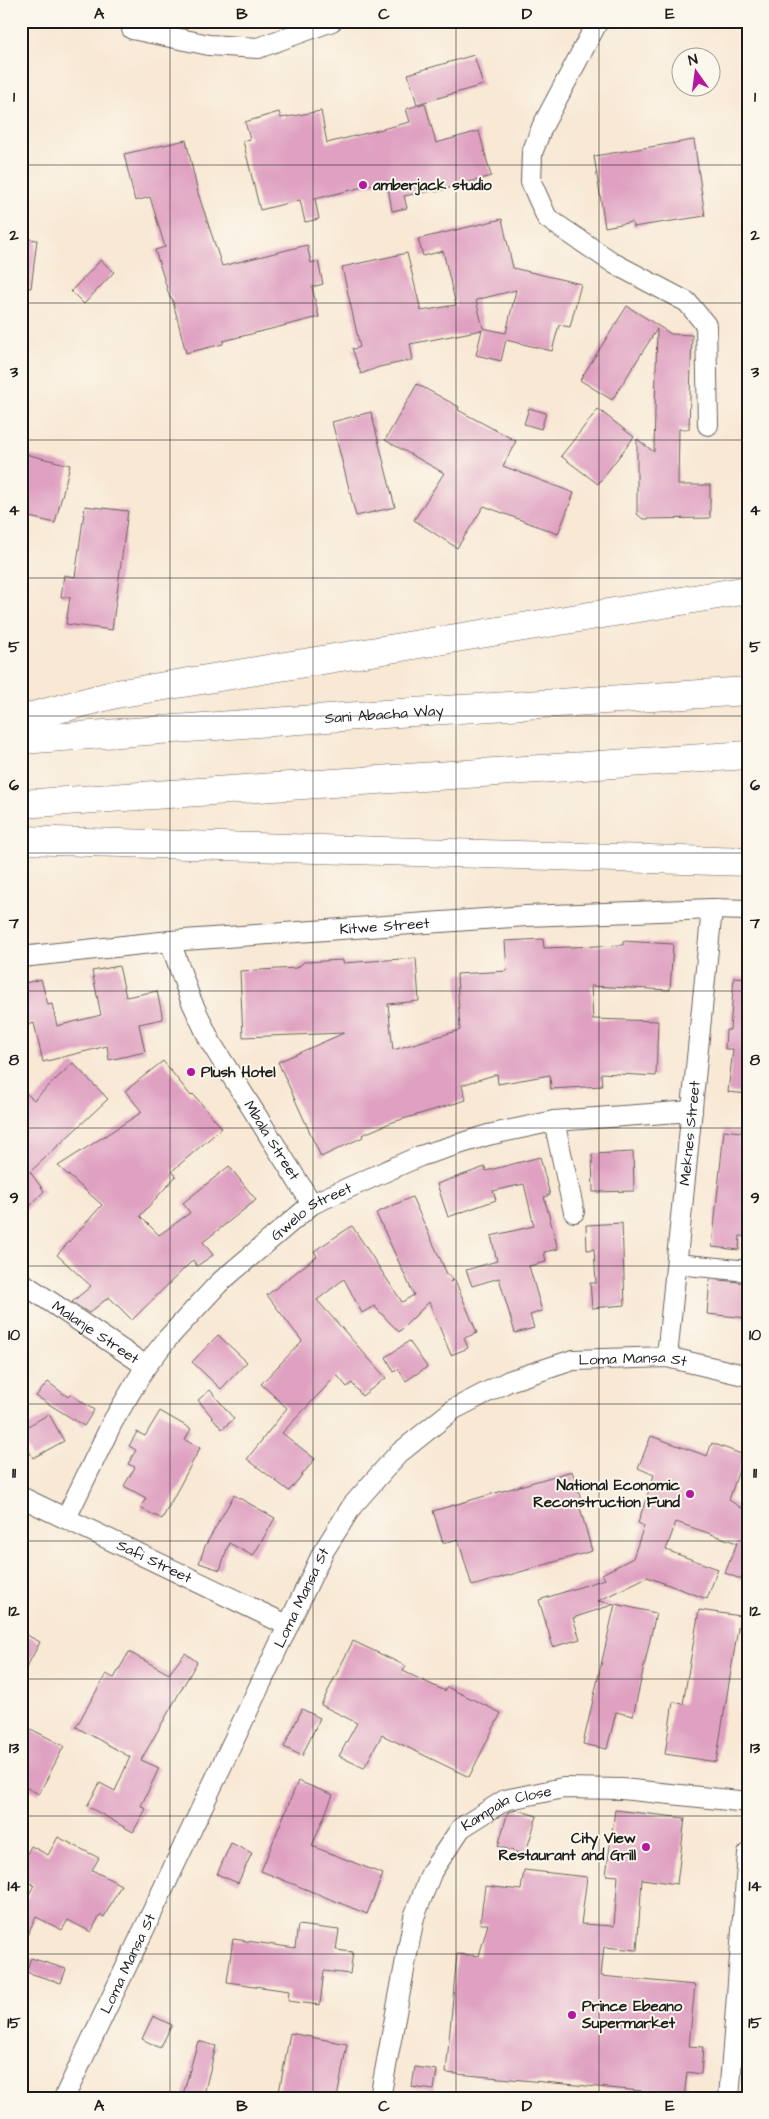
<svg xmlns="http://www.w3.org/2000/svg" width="769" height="2119" viewBox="0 0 769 2119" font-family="'Architects Daughter',sans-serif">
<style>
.building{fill:#dfa0c1;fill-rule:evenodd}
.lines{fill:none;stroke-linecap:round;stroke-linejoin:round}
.minor-casing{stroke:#69635c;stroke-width:22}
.highway-casing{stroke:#69635c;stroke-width:29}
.minor{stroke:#fff;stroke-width:20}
.highway{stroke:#fff;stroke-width:28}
.grid{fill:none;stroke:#1c1c1c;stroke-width:1;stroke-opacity:0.55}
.poi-dot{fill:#b5179e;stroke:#fbf7ec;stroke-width:2}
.labels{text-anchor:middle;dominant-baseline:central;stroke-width:4;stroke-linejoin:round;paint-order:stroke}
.poi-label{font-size:15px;font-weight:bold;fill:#1c1c1c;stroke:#fbf7ec;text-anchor:start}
.street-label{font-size:15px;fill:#1c1c1c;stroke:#fbf7ec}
.neatline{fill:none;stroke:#1c1c1c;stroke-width:2}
.grid-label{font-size:16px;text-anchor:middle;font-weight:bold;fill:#1c1c1c}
</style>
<rect width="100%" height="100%" fill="#fbf7ec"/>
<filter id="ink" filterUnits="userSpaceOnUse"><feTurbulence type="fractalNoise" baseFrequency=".02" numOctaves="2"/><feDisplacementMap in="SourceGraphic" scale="10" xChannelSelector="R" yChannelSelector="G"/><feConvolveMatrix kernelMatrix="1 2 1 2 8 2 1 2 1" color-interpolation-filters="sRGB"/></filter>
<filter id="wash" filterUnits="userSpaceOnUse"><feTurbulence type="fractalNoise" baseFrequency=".0096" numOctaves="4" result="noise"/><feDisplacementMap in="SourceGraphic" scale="20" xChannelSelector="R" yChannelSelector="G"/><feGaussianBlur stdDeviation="1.12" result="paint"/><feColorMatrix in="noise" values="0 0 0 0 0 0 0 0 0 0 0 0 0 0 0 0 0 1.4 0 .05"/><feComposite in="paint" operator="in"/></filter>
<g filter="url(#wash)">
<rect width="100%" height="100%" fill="#f8e8d4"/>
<g id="blocks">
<g class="building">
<polygon points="474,55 483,85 417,104 408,74"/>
<polygon points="425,103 436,143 479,131 491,176 435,192 434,190 404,196 407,208 392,211 387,181 315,199 319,219 305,222 300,200 260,210 243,141 250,139 245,122 279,112 281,118 321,111 327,143 410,122 406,109"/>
<polygon points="186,140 198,193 222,266 307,245 311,263 318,261 323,284 312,287 319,317 223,341 223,344 186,353 172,298 170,298 155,250 165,247 150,197 135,201 124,154"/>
<polygon points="694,140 705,216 633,227 632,222 605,227 594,156"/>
<path d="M 502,219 L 513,268 L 581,284 L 570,327 L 559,325 L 552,351 L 506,340 L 501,361 L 476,355 L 482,330 L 410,344 L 413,360 L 379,367 L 361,374 L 352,348 L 354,349 L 360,347 L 342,267 L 407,253 L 421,311 L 456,305 L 443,251 L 423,256 L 418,239 ZM 516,290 L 506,333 L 483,328 L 476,300 Z"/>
<polygon points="21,238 37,240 31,288 21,287"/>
<polygon points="101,260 114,272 84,304 71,291"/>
<polygon points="627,306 671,334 692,335 689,429 679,429 678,485 710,485 710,518 643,519 637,514 637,439 654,452 657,329 612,400 580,380"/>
<polygon points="417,384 459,407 458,410 516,441 503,466 574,493 558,534 484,506 457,548 414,520 444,473 385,440"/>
<polygon points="529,408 546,413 541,429 524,424"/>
<polygon points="598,409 634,437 598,484 561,456"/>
<polygon points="371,412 395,507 356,516 332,422"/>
<polygon points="21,453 70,465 55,523 21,515"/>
<polygon points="85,506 128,511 112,630 66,624 70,597 61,597 64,575 75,577"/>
<polygon points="543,939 544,948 623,945 623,941 673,944 670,990 591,986 593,1019 658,1021 656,1076 601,1073 602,1086 551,1089 550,1075 498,1084 497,1074 462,1085 466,1100 390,1123 362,1135 363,1137 321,1157 278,1062 344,1033 243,1037 240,971 297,968 304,962 343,960 343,963 416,958 419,1001 388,1004 393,1050 460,1030 457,974 507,971 505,941"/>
<polygon points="119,966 126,997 157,991 163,1019 139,1024 145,1052 109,1060 107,1046 43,1062 34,1023 26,1026 21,1009 21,984 41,979 48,1005 52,1004 57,1026 101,1015 92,971"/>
<polygon points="734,977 748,978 748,1094 728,1092 733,1049 725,1049 726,1030 730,1030"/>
<polygon points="163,1061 191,1096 193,1094 222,1128 172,1171 176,1176 140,1216 159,1235 190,1213 183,1203 229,1166 256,1200 203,1242 213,1255 197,1266 193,1260 132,1320 109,1297 89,1313 72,1302 91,1286 57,1255 102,1205 58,1166 142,1112 125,1091"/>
<polygon points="73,1063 108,1099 30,1172 44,1191 21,1216 21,1089 34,1100"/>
<polygon points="724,1130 748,1133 748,1237 740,1236 739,1250 712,1247"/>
<polygon points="633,1152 634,1191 593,1192 592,1154"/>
<polygon points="540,1157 550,1195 544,1197 558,1249 544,1252 546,1262 529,1266 542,1311 530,1315 534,1328 515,1333 499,1278 472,1286 466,1270 497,1261 491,1236 534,1226 524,1184 493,1191 496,1200 448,1217 437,1184 485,1167 486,1171"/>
<polygon points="412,1197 448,1276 450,1275 453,1279 450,1282 455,1280 477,1333 464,1338 468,1348 451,1355 429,1302 399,1332 374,1306 362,1313 344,1279 317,1300 386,1378 362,1396 352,1383 347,1387 337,1375 282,1433 315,1459 289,1491 247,1459 287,1408 261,1384 302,1341 267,1295 317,1256 314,1251 352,1226 402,1302 414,1295 376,1213"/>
<polygon points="622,1223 625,1305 592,1308 590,1283 596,1283 594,1249 587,1250 586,1225"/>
<polygon points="710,1279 748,1283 748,1318 707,1314"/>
<polygon points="218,1335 247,1362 221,1389 192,1362"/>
<polygon points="409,1341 427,1367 406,1381 398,1369 394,1372 386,1357"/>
<polygon points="48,1382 68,1397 70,1394 94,1410 84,1426 36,1396"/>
<polygon points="210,1390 234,1419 222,1429 198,1400"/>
<polygon points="160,1411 191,1429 185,1440 200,1448 162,1519 140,1508 146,1498 124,1486 135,1467 128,1464 136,1450 129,1446 137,1432 145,1436"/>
<polygon points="49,1414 64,1441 33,1458 21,1437 21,1430"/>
<polygon points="651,1436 707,1456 712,1443 744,1455 729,1500 748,1512 748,1582 725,1573 737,1543 676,1522 666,1550 718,1569 707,1599 647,1577 598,1601 615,1604 573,1618 580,1639 553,1647 539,1600 605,1579 602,1574 633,1558 644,1526 638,1523 654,1475 638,1468"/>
<polygon points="572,1471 582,1503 579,1504 592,1551 472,1586 458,1539 443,1543 433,1511"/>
<polygon points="234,1495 275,1518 253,1556 229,1543 220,1570 199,1563 205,1546"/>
<polygon points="615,1604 656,1613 633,1716 616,1712 607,1749 583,1744"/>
<polygon points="699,1610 740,1616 716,1762 665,1754 673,1702 683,1704"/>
<polygon points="21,1632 40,1642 21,1678"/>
<polygon points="353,1641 406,1666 403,1671 445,1691 447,1687 501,1713 469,1777 382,1735 364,1768 339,1756 357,1723 321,1705"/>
<polygon points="129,1652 169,1674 185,1653 197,1662 141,1760 159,1768 141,1806 146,1809 133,1832 87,1806 100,1783 115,1791 130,1757 76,1727 106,1674 114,1678"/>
<polygon points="302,1709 320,1718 302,1756 284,1747"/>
<polygon points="21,1724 64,1746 39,1794 21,1785"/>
<polygon points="298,1781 333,1795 312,1846 383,1874 367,1914 261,1871"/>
<polygon points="517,1810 537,1816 525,1855 498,1846 508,1812"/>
<polygon points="615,1810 685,1818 677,1884 642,1879 637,1950 604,1947 601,1976 695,1985 689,2046 703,2047 701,2074 687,2072 684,2098 640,2098 641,2091 446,2073 457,1954 479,1956 488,1924 480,1924 485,1886 521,1890 524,1870 587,1877 581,1924 614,1926 618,1876 606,1875"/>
<polygon points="58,1837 99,1858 92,1870 121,1885 104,1917 100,1915 91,1932 68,1920 62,1930 36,1917 21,1948 21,1909 34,1885 21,1878 21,1865 31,1846 48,1855"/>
<polygon points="231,1843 252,1853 238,1883 217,1874"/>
<polygon points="298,1925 339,1930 336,1950 353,1952 350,1974 324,1971 320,2005 288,2001 289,1991 227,1982 233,1939 295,1948"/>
<polygon points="31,1958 66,1969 61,1983 26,1972"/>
<polygon points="153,2016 172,2025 160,2048 142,2039"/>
<polygon points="290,2033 347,2044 337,2098 278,2098"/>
<polygon points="198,2041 216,2046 203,2098 182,2098"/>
<polygon points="415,2067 437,2070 434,2090 412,2087"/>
</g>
</g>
</g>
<g filter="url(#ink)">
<use href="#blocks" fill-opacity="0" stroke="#69635c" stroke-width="1"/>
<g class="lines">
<g class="minor-casing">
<g id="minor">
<polyline points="598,21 542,127 532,153 531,182 547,218 615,264 687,302 706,325 708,425"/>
<polyline points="132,29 209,45 258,48 332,21"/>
<path id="s1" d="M 170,941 L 190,998 L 211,1043 L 312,1204"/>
<path id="s2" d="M 21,957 L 170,941 L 526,916 L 712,909 L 748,910"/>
<polyline points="554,1121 574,1212"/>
<polyline points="677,1264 748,1271"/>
<path id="s3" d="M 21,1282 L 146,1366"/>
<path id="s4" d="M 667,1357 L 712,909"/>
<path id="s5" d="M 21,1497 L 287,1625"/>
<path id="s6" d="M 66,1518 L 113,1421 L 146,1366 L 168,1338 L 219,1283 L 312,1204 L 420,1156 L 488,1135 L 554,1121 L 692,1111"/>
<path id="s7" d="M 64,2098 L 323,1552 L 352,1506 L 398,1454 L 454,1409 L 509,1381 L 573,1360 L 667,1357 L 748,1376"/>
<path id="s8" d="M 380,2098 L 414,1917 L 432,1871 L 461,1828 L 505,1800 L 563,1788 L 622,1789 L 748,1802"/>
<polyline points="729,2098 748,1854"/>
</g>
</g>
<g class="highway-casing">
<g id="highway">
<polyline points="21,719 116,694 748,590"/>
<path id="s9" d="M 21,740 L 413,712 L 748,691"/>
<polyline points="21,804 748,755"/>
<polyline points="21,840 748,862"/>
</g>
</g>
<use href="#minor" class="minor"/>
<use href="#highway" class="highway"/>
</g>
</g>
<path class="grid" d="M 170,21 L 170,2098M 313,21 L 313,2098M 456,21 L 456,2098M 599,21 L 599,2098M 21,165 L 748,165M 21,303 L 748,303M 21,440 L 748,440M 21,578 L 748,578M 21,716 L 748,716M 21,853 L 748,853M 21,991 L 748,991M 21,1128 L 748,1128M 21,1266 L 748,1266M 21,1404 L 748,1404M 21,1541 L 748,1541M 21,1679 L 748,1679M 21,1816 L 748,1816M 21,1954 L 748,1954"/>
<g class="poi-dot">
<circle cx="363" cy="185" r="5"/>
<circle cx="191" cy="1072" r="5"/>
<circle cx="690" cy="1494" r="5"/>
<circle cx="646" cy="1847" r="5"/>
<circle cx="572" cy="2015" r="5"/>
</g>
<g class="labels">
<g class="poi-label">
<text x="373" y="185">amberjack studio</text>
<text x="201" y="1072">Plush Hotel</text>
<text x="680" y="1485" text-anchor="end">National Economic<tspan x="680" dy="17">Reconstruction Fund</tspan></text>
<text x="636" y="1838" text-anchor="end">City View<tspan x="636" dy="17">Restaurant and Grill</tspan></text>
<text x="582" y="2006">Prince Ebeano<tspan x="582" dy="17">Supermarket</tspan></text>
</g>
<g class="street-label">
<text stroke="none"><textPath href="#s9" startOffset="364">Sani Abacha Way</textPath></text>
<text stroke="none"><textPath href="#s2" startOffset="365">Kitwe Street</textPath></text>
<text stroke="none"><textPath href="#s4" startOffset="225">Meknes Street</textPath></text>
<text stroke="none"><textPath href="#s1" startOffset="225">Mbala Street</textPath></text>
<text stroke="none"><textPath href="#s6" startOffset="400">Gwelo Street</textPath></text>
<text stroke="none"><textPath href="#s3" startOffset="90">Malanje Street</textPath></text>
<text stroke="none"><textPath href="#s7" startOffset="989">Loma Mansa St</textPath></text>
<text stroke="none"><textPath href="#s5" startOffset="148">Safi Street</textPath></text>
<text stroke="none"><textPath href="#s7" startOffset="554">Loma Mansa St</textPath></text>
<text stroke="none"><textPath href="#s8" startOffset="336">Kampala Close</textPath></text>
<text stroke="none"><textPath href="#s7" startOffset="149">Loma Mansa St</textPath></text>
</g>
</g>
<rect width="769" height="2119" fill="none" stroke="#fbf7ec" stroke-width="55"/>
<g transform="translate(696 72) rotate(346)"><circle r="24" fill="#fbf7ec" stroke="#a29f99"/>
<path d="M0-4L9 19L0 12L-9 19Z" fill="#b5179e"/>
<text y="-8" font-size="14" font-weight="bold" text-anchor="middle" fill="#1c1c1c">N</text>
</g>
<rect x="28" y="28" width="714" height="2064" class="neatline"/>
<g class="grid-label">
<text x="99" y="19">A</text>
<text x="242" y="19">B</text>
<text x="384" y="19">C</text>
<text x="527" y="19">D</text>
<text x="670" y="19">E</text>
<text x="14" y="102">1</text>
<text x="755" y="102">1</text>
<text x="14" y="240">2</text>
<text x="755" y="240">2</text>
<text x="14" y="377">3</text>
<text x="755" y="377">3</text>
<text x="14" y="515">4</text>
<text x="755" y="515">4</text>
<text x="14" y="652">5</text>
<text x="755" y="652">5</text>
<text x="14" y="790">6</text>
<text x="755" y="790">6</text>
<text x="14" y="928">7</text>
<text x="755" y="928">7</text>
<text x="14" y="1065">8</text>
<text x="755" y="1065">8</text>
<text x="14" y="1203">9</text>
<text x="755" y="1203">9</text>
<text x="14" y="1340">10</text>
<text x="755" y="1340">10</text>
<text x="14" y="1478">11</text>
<text x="755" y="1478">11</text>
<text x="14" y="1616">12</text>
<text x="755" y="1616">12</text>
<text x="14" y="1753">13</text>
<text x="755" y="1753">13</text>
<text x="14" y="1891">14</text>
<text x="755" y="1891">14</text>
<text x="14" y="2028">15</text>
<text x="755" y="2028">15</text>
<text x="99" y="2111">A</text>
<text x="242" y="2111">B</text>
<text x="384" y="2111">C</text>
<text x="527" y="2111">D</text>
<text x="670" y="2111">E</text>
</g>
</svg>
